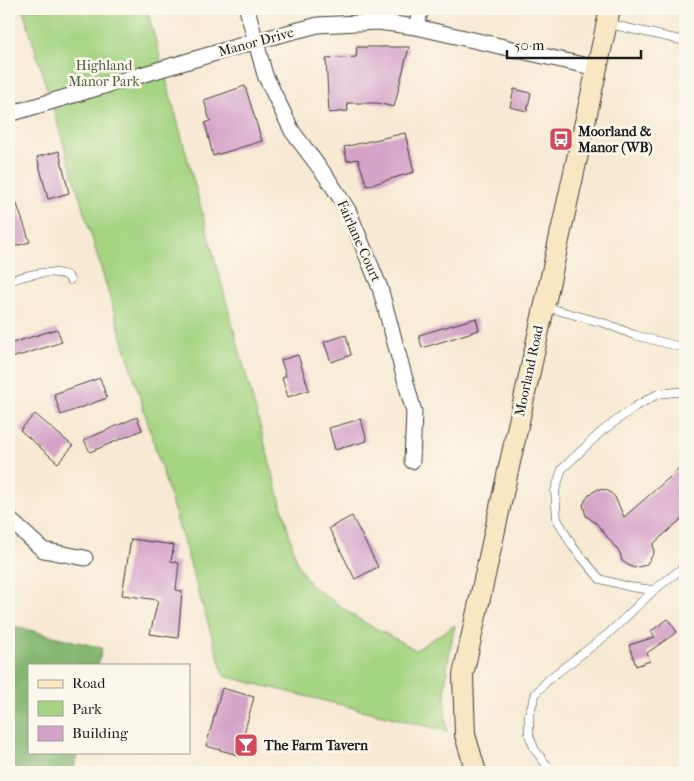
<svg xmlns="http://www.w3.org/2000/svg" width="694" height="781" viewBox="0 0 694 781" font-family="'IM FELL French Canon',serif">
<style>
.green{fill:#a5d482;stroke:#60784f}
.forest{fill:#84b670;stroke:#506946}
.building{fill:#d4a3c8}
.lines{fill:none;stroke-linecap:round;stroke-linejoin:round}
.lane-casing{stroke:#3d3b37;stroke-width:9}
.street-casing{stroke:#3d3b37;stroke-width:17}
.secondary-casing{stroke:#3d3b37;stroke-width:22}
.lane{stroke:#fff;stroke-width:8}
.street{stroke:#fff;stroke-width:15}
.secondary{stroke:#f9e7c3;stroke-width:20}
.labels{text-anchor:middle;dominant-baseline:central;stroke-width:5;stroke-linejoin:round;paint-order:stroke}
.street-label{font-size:14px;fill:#1c1c1c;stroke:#fbf7ec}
.park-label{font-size:14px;fill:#4c5c40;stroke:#fbf7ec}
.poi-label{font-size:14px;font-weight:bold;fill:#1c1c1c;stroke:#fbf7ec;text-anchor:start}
</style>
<rect width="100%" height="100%" fill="#fbf7ec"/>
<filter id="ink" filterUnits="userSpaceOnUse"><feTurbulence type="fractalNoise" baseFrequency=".02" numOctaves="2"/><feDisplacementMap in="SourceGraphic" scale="10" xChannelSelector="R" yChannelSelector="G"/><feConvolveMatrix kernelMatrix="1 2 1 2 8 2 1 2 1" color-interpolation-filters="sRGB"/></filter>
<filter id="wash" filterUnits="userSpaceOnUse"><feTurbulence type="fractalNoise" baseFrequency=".0096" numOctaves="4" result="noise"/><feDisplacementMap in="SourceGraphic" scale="20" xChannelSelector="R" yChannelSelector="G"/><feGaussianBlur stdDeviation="1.12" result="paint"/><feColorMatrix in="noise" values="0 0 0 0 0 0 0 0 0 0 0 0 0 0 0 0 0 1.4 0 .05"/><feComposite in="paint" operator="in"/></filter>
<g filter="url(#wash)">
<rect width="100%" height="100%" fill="#f7e9d3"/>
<path class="green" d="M 23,9 L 147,9 L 297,563 L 310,585 L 360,620 L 416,650 L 455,625 C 447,662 442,692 447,731 L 224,676 Z"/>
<polygon class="forest" points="9,625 102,648 98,665 29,665 29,752 78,752 73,772 9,772"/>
<g id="blocks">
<g class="building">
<polygon points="357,47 409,47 394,107 377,103 347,103 348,111 329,113 326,59 356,57"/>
<polygon points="245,86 262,141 213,156 205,123 210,121 204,100"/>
<polygon points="514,89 531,93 527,111 510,107"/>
<polygon points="405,133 414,172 367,186 358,159 347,161 344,147"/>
<polygon points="59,151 69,193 48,199 37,157"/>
<polygon points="9,187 11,187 30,242 12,247 9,237"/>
<polygon points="476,318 479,330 422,348 419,335"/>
<polygon points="57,329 62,342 9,359 9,344"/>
<polygon points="346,335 351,355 331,362 324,342"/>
<polygon points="298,355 309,390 288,397 282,378 286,376 281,360"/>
<polygon points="100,378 107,398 61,415 54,394"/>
<polygon points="35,414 73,446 58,463 20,430"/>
<polygon points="137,417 142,430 90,452 84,440"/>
<polygon points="361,419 367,441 335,450 329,428"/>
<polygon points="685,464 685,516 653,544 654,553 646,565 634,568 628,565 622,561 620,553 596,523 586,516 583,505 586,499 590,494 598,489 607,490 615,497 624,517"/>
<polygon points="352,516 378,567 355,579 329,528"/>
<polygon points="131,539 174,545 171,561 179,563 176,590 182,591 178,638 150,634 158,600 122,595"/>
<polygon points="668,619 677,632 647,653 650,661 636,666 629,645 655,637 651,631"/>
<polygon points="222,688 254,697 238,755 206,746"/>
</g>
</g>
</g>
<g filter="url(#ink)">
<use href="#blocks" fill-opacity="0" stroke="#3d3b37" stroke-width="1"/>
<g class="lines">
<g class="lane-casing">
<g id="lane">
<polyline points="609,24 685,41"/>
<path d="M 9,281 C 26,275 50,268 68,276 L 70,280"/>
<polyline points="546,307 607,324 634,335 685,348"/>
<polyline points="685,391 658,394 636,406 601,432 562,469 555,491 557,519 573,547 600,579 630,587 654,590 685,566"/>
<polyline points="552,772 535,750 529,735 529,714 536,693 550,678 608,634 654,590"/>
</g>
</g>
<g class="street-casing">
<g id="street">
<polyline points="247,9 265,75 292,131 328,179 348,210 380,288 414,412 412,461"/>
<polyline points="416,27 421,9"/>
<polyline points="9,114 256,41 318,25 378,22 416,27 596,68"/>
<polyline points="9,519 43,550 85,558"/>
</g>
</g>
<g class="secondary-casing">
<polyline id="secondary" points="476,772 465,735 463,675 610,9"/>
</g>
<use href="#lane" class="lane"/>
<use href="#street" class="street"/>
<use href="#secondary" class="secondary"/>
</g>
</g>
<defs>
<g id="bus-square" transform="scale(1.25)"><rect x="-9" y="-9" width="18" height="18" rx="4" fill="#d1495b" stroke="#fbf7ec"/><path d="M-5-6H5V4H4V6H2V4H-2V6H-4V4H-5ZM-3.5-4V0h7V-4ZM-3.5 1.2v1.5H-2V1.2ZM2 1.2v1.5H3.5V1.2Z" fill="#fff"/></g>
<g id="bar-square" transform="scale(1.25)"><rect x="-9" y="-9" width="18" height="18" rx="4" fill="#d1495b" stroke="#fbf7ec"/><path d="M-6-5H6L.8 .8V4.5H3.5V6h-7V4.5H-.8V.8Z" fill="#fff"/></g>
</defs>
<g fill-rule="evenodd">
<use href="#bus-square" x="561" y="139"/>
<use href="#bar-square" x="246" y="745"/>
</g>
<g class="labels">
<g class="street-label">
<text transform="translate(256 42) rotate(-15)">Manor Drive</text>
<text transform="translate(359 241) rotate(66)">Fairlane Court</text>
<text transform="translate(529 371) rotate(-78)">Moorland Road</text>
</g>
<g class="park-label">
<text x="104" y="65">Highland<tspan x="104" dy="16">Manor Park</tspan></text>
</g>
<g class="poi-label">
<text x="578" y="131">Moorland &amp;<tspan x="578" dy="16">Manor (WB)</tspan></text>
<text x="264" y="745">The Farm Tavern</text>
</g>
</g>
<rect width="694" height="781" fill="none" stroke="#fbf7ec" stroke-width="30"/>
<rect x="28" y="664" width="162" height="90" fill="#fbf7ec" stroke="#a29f99"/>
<rect x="38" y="680" width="25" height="8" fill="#f9e7c3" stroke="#a29f99"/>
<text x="72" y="688" font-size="15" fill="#1c1c1c">Road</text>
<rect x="38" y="701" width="25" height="15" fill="#a5d482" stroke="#a29f99"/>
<text x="72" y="714" font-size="15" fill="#1c1c1c">Park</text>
<rect x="38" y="726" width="25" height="15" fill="#d4a3c8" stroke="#a29f99"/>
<text x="72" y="738" font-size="15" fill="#1c1c1c">Building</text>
<path d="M507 50v8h134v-8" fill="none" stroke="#1c1c1c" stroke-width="2.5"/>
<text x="514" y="50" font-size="15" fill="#1c1c1c" stroke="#fbf7ec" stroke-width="4" paint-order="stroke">50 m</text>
</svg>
